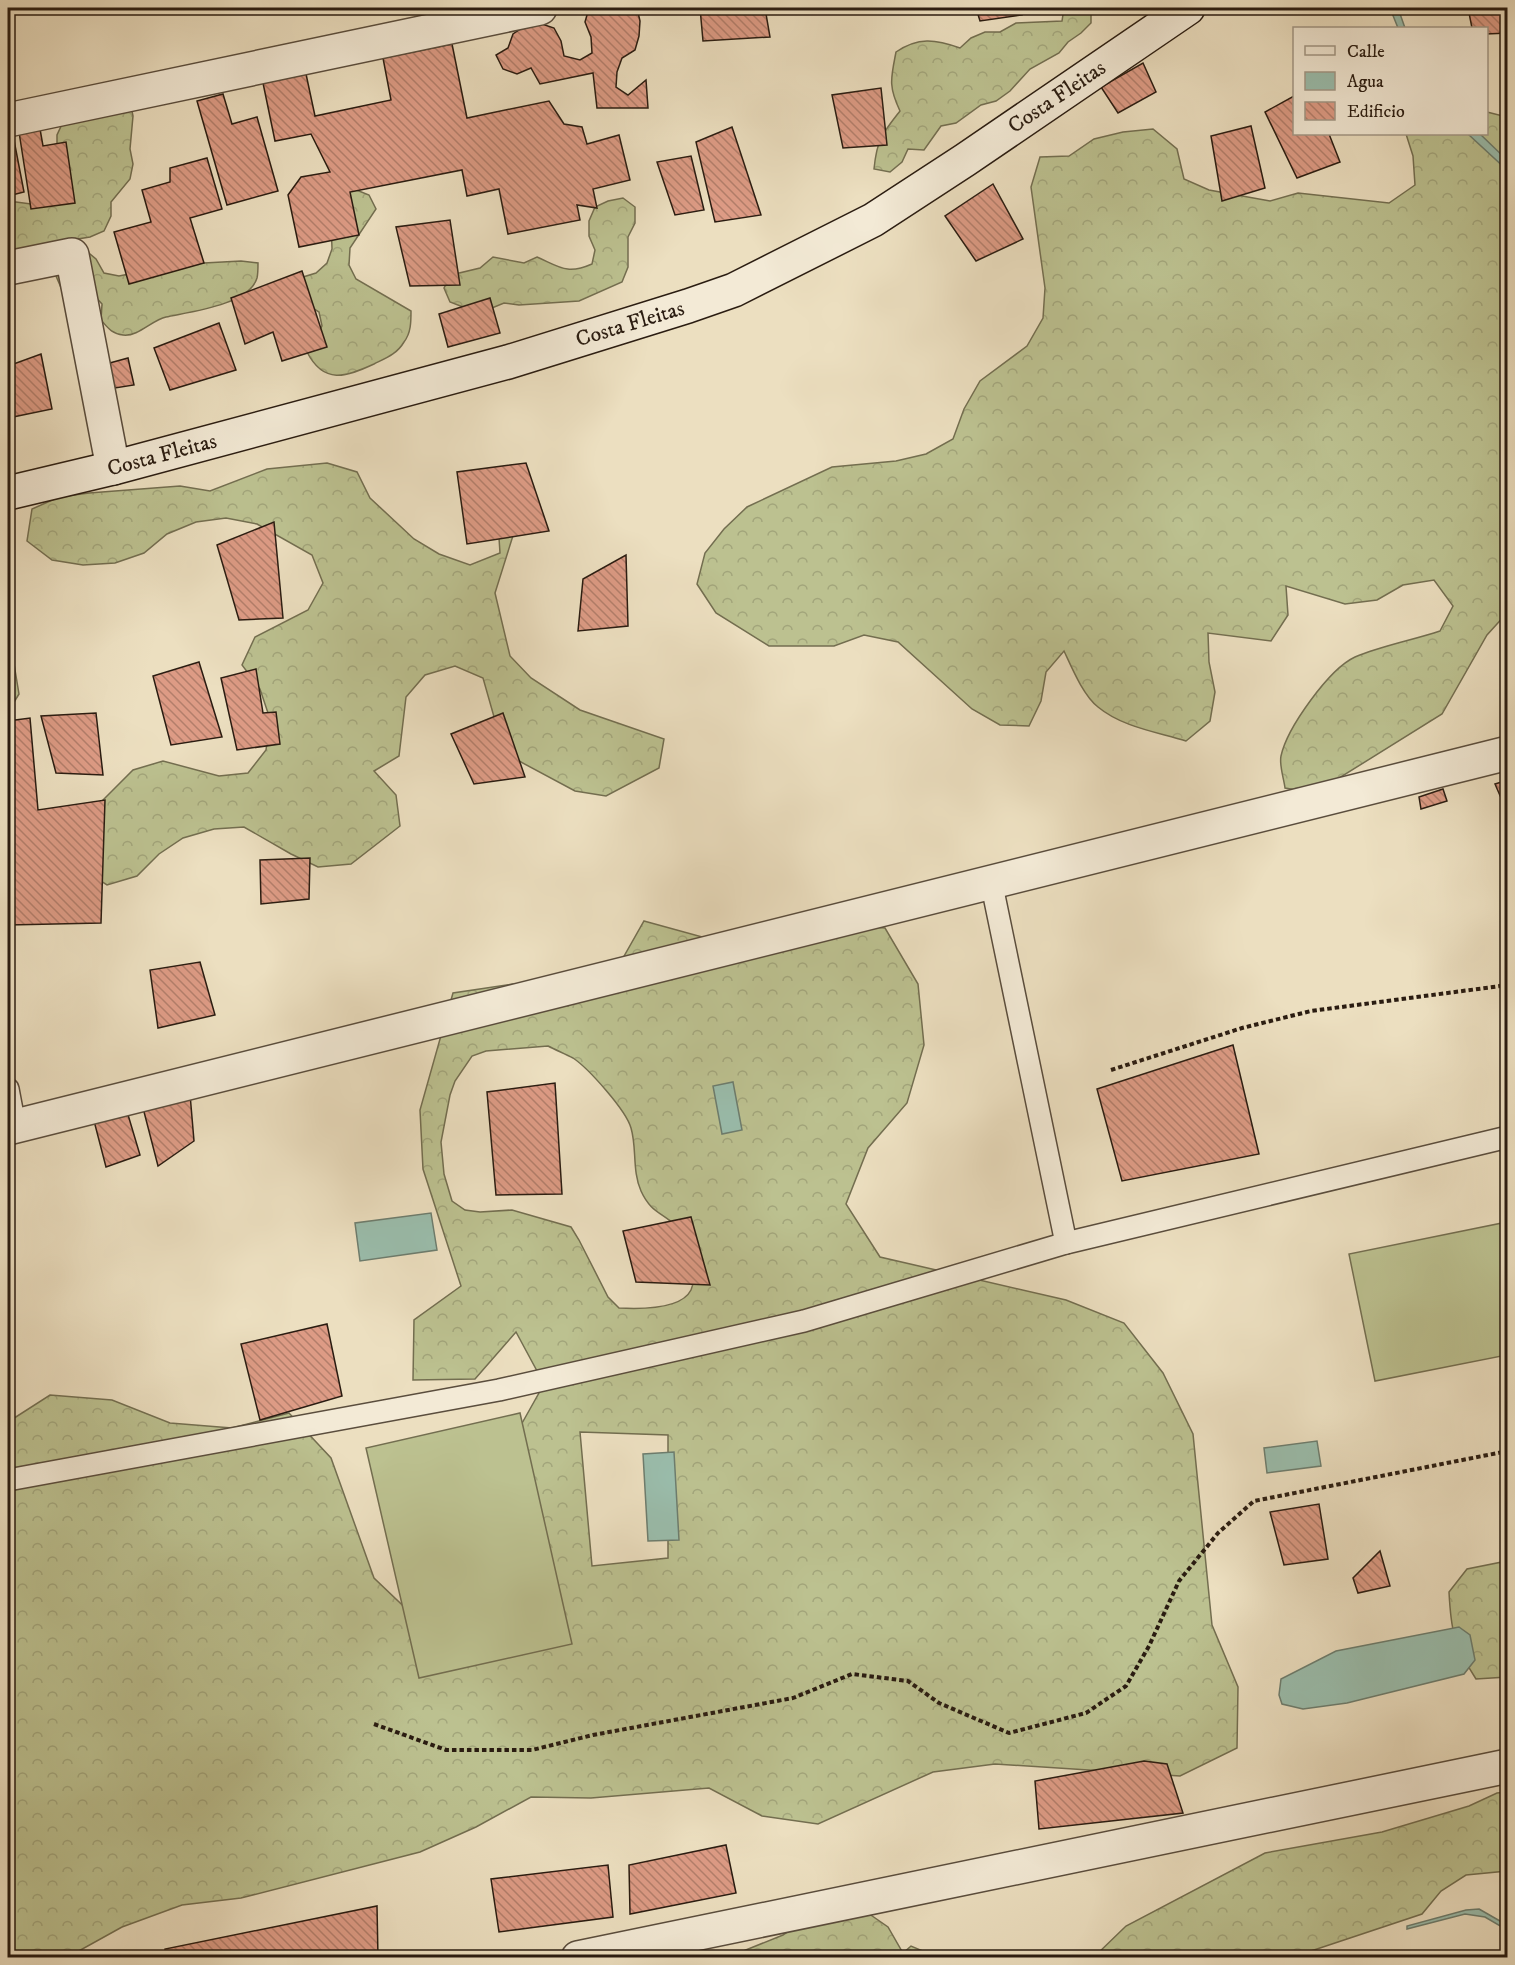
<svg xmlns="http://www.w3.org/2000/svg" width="1515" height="1965" viewBox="0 0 1515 1965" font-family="'IM FELL DW Pica',serif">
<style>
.forest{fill:url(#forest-crowns);stroke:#736e50;stroke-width:1.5;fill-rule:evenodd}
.garden{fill:#bcc190;stroke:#736e50;stroke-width:1.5}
.water{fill:#9abdac;stroke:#6d7d6e;stroke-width:1.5}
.building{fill:url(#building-back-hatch);stroke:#2a1c11;stroke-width:1.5}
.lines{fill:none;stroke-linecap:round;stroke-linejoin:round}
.service-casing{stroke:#5a4d3d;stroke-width:24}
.minor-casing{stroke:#5a4d3d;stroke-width:36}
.secondary-casing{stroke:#2a1c11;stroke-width:36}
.path{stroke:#2a1c11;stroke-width:4;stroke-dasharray:4.5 3;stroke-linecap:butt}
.service{stroke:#f3ead6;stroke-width:21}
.minor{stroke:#f3ead6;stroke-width:33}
.secondary{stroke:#f3ead6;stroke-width:33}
.labels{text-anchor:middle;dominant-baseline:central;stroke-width:5;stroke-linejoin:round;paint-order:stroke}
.street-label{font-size:22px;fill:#2a1c11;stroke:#f3ead6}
</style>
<defs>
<pattern id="forest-crowns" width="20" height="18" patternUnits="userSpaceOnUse" patternTransform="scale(1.5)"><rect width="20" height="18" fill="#bcc190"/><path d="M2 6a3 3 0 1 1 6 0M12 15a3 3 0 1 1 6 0" fill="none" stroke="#a2a57b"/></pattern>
<pattern id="building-back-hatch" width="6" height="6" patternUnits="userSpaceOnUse" patternTransform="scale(1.5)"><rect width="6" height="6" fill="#dd9b85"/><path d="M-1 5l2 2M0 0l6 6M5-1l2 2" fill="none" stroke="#b37e6b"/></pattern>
</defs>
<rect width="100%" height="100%" fill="#ecdfc0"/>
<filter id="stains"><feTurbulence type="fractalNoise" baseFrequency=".00333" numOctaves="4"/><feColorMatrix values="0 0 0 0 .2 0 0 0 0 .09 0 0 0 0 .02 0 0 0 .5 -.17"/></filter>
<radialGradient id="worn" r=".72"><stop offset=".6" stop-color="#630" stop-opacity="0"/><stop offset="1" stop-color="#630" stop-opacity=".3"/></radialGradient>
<g class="forest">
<path d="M 1064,8 L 1093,8 L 1091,9 L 1091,23 L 1081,33 L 1068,42 L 1059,53 L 1030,69 L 1010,91 L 996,101 L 981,105 L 956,123 L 941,126 L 924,150 L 908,149 L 902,162 L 890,172 L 874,169 C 877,139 882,134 900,111 C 888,86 891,78 896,52 C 918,37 935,39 960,48 L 971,38 L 985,32 L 1000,32 L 1016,23 L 1062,21 Z"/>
<polygon points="130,101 133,116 130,149 133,164 130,179 111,202 111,216 104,231 90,237 59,242 8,279 8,202 16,202 46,206 57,149 57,135 63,122"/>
<path d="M 1487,112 L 1507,117 L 1507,613 L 1487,635 L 1442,714 L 1315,793 L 1285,788 C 1284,779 1279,765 1281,756 C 1287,728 1329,669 1355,657 C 1381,646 1413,640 1440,631 L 1453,606 L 1434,580 L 1403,585 L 1377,600 L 1345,604 L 1286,586 L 1288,615 L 1271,641 L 1208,633 L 1209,662 L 1215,692 L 1210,721 L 1186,741 C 1157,732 1122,727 1098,707 C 1083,695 1072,668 1064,651 L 1046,672 L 1041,701 L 1029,726 L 1000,725 L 972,709 L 898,642 L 864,635 L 834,646 L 769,646 L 716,613 L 697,584 L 705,553 L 724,529 L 747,507 L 832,467 L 896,461 L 926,454 L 953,439 L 964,409 L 980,381 L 1027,346 L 1043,318 L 1045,288 L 1031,187 L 1040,157 L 1069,156 L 1094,139 L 1123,132 L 1153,129 L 1177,149 L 1184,179 L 1209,190 L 1270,201 L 1298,193 L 1389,203 L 1415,185 L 1413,156 L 1406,134 L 1486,134 Z"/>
<path d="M 354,189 L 369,195 L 376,209 L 350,248 L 349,265 L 356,279 L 411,311 C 411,322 411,333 404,342 C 397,354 386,358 374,364 C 346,377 324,385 307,352 L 322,326 L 319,312 L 306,304 L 287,282 L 316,273 L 327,263 L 332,249 L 331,219 L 339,191 Z"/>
<path d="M 623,198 L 635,207 L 635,223 L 628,237 L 628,267 L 622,282 L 579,301 L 519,305 L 504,303 L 492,308 L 463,307 L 450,302 L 444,288 L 451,275 L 480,268 L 493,257 L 524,263 L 537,257 C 560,267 567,275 592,264 L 595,250 L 589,236 L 589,221 L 595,207 L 608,201 Z"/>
<path d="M 84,249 L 96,259 L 104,273 L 119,276 L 134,273 L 148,266 L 241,261 L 258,263 C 258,268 258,274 257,278 C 249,305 189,312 166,317 C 152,320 138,337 123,335 C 112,334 108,328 101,320 L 102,304 L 92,293 L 76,294 L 62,290 L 56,276 L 69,250 Z"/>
<polygon points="327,463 357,472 370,498 414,539 439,554 470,565 500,553 496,492 522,507 495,593 510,656 531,678 580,710 664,739 659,768 606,796 575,791 519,761 500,738 483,678 455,666 425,675 406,697 399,756 374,771 396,795 400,826 351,864 318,867 291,854 244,827 214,829 183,838 159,854 137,876 107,885 82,869 90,813 133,770 163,761 219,776 248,773 266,750 270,719 260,689 242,665 255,637 308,610 323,583 312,555 257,524 226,518 196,522 167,534 144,553 115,563 83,565 52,560 27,541 32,509 59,497 89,493 180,486 210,491 267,469"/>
<polygon points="8,648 14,664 19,694 8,712"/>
<path d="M 644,921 L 768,955 L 824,923 L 885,928 L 918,984 L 924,1045 L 907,1103 L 868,1148 L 846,1204 L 880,1257 L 1066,1300 L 1124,1323 L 1163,1373 L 1193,1434 L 1212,1625 L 1238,1687 L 1237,1748 L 1180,1776 L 995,1764 L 933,1772 L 818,1824 L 762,1816 L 709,1788 L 591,1798 L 531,1797 L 476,1827 L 420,1852 L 241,1898 L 182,1905 L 122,1927 L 68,1957 L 8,1958 L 8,1422 L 50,1395 L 112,1400 L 170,1423 L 232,1428 L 289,1413 L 331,1458 L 374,1578 L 418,1620 L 512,1441 L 544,1384 L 516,1332 L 475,1379 L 413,1380 L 414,1320 L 461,1286 L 423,1169 L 420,1110 L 453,993 L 513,984 L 568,1006 L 615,972 ZM 548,1046 C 556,1050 565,1054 573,1058 C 588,1068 626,1110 631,1128 C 637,1148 632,1171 641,1191 C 652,1215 664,1212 679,1229 C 685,1235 686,1250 689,1259 C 691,1268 696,1280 691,1290 C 681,1310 639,1309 619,1308 L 608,1297 L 579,1240 L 571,1227 L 512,1210 L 480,1212 L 465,1210 L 452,1201 L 444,1174 L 441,1142 L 450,1095 L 455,1081 L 472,1056 L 486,1051 ZM 580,1432 L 668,1435 L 668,1558 L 592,1566 Z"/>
<path d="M 1507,1561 L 1507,1677 L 1476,1679 C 1454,1645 1451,1632 1449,1592 L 1467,1569 Z"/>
<polygon points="1507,1792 1507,1871 1466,1875 1441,1891 1422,1914 1305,1953 1240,1958 1213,1952 1201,1958 1094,1957 1126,1926 1265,1853 1382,1832 1469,1806 1497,1793"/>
<polygon points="865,1911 888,1927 903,1953 911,1946 937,1957 726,1958 783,1935 809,1917"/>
</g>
<g class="garden">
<polygon points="1507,1222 1507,1355 1375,1381 1349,1254"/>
<polygon points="520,1413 572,1644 419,1678 366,1448"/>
</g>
<g class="water">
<polygon points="1390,8 1398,8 1405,28 1398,28"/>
<polygon points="1468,134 1480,134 1507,160 1507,170"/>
<polygon points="733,1082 742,1130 722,1134 713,1086"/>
<polygon points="431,1213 437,1250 360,1261 355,1223"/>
<polygon points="1317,1441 1321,1466 1267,1473 1264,1448"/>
<polygon points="674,1452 679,1540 648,1541 643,1454"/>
<polygon points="1459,1627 1470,1635 1475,1660 1464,1674 1347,1703 1303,1709 1282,1704 1279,1695 1281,1679 1336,1651"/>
<polygon points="1479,1909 1507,1925 1507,1930 1485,1917 1465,1914 1407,1929 1407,1926 1466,1910"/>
</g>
<g class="building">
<polygon points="589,8 637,8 640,21 639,36 635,50 622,58 617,72 616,87 628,95 646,80 648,108 597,108 593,73 540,84 531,68 517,74 503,69 496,55 508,48 513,34 525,26 539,23 554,28 561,41 564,56 580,60 592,53 591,37 585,22"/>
<polygon points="700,8 765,8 770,37 703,41"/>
<polygon points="976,8 1020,8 1022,15 980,21"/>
<polygon points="1468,8 1508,8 1508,33 1486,34 1486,28 1472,28"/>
<polygon points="452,44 467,118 549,101 564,124 582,127 587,144 619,135 630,180 593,189 597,208 577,205 580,220 508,234 499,189 467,196 462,170 350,192 359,235 299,247 288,195 301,177 330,172 311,134 275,141 263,83 306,74 315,116 391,100 383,58"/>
<polygon points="1143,63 1156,92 1118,113 1101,87"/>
<polygon points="881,88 887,145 843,148 832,95"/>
<polygon points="223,94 232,124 257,117 278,191 227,205 197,101"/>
<polygon points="1294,96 1294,134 1329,134 1340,162 1297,178 1265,112"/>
<polygon points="1251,126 1265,188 1222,201 1211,136"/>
<polygon points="732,127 761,215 715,222 696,142"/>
<polygon points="40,129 43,146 66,142 75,203 31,209 19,132"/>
<polygon points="13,135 24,192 8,196 8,137"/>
<polygon points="691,156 704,210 675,215 657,162"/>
<polygon points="207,158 222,209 190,218 204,263 129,284 114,232 151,222 142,190 170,182 170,168"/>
<polygon points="993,184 1023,239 976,261 945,216"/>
<polygon points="450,220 460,285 410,286 396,227"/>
<polygon points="302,271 327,347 282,361 273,332 245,344 231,298"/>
<polygon points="490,298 500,333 448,347 439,314"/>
<polygon points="219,323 236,370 170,390 154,348"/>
<polygon points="41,354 52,409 8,418 8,366"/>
<polygon points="128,358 134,385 115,388 106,364"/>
<polygon points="526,463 549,531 467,544 457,472"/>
<polygon points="274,522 283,618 239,620 217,545"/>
<polygon points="626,555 628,626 578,631 583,579"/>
<polygon points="199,662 222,737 171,745 153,676"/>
<polygon points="256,669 263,713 276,712 280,744 237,750 221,678"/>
<polygon points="96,713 103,775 56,773 41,716"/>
<polygon points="503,713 525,777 474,784 451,734"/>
<polygon points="30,718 38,810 105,800 101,923 8,925 8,721"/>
<polygon points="1508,780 1508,814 1495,784"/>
<polygon points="1443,789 1447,801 1421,809 1419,797"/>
<polygon points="310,858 309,899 261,904 260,860"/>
<polygon points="200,962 215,1015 158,1028 150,970"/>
<polygon points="1233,1045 1259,1154 1122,1181 1097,1089"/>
<polygon points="555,1083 562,1194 496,1195 487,1092"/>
<polygon points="190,1094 194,1141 158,1166 142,1104"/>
<polygon points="126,1108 140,1155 106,1167 93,1117"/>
<polygon points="691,1217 710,1285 636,1282 623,1231"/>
<polygon points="327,1324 342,1396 260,1420 241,1344"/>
<polygon points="1319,1504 1328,1559 1284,1565 1270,1512"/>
<polygon points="1380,1551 1390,1586 1358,1593 1353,1578"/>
<polygon points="1144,1761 1167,1764 1183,1813 1039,1829 1035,1781"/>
<polygon points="726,1845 736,1893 630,1914 629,1865"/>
<polygon points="608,1865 613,1917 499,1932 491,1879"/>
<polygon points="377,1906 378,1958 165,1958 165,1949"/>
</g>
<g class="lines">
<g class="service-casing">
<g id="service">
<polyline points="991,881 1066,1243"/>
<polyline points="8,1089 15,1126"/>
<polyline points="8,1480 499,1390 804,1321 1066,1243 1508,1137"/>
</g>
</g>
<g class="minor-casing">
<g id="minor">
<polyline points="8,120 540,8"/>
<polyline points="8,268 72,255 113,468"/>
<polyline points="8,1128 1508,753"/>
<polyline points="578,1958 1508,1766"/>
</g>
</g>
<g class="secondary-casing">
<polyline id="secondary" points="8,493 113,468 508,362 688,306 734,290 873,220 965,160 1188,8"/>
</g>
<g class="path">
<polyline points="1111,1070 1242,1028 1311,1011 1508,985"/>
<polyline points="374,1724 446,1750 532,1750 593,1735 793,1698 852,1674 908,1681 939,1703 1009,1733 1086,1713 1126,1686 1149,1646 1179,1581 1218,1533 1254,1501 1508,1451"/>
</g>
<use href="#service" class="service"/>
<use href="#minor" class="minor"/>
<use href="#secondary" class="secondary"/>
</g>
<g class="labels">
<g class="street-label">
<text transform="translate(1057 97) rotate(-34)">Costa Fleitas</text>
<text transform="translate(630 324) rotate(-17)">Costa Fleitas</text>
<text transform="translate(162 455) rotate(-15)">Costa Fleitas</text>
</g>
</g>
<rect width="1515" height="1965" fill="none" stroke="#ecdfc0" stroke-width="30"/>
<rect x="9" y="9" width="1497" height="1947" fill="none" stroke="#2a1c11" stroke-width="3"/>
<rect x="15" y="15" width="1485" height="1935" fill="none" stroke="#2a1c11" stroke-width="1.5"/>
<rect x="1293" y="27" width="195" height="108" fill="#f3ead6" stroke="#a39887" stroke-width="1.5"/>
<rect x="1305" y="46" width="30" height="9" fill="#f3ead6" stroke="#a39887" stroke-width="1.5"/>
<text x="1347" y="57" font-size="18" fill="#2a1c11">Calle</text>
<rect x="1305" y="72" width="30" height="18" fill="#9abdac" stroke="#a39887" stroke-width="1.5"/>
<text x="1347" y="87" font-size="18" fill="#2a1c11">Agua</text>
<rect x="1305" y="102" width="30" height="18" fill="url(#building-back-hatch)" stroke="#a39887" stroke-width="1.5"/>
<text x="1347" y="117" font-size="18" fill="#2a1c11">Edificio</text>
<rect width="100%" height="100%" filter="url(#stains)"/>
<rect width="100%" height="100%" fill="url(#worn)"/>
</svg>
